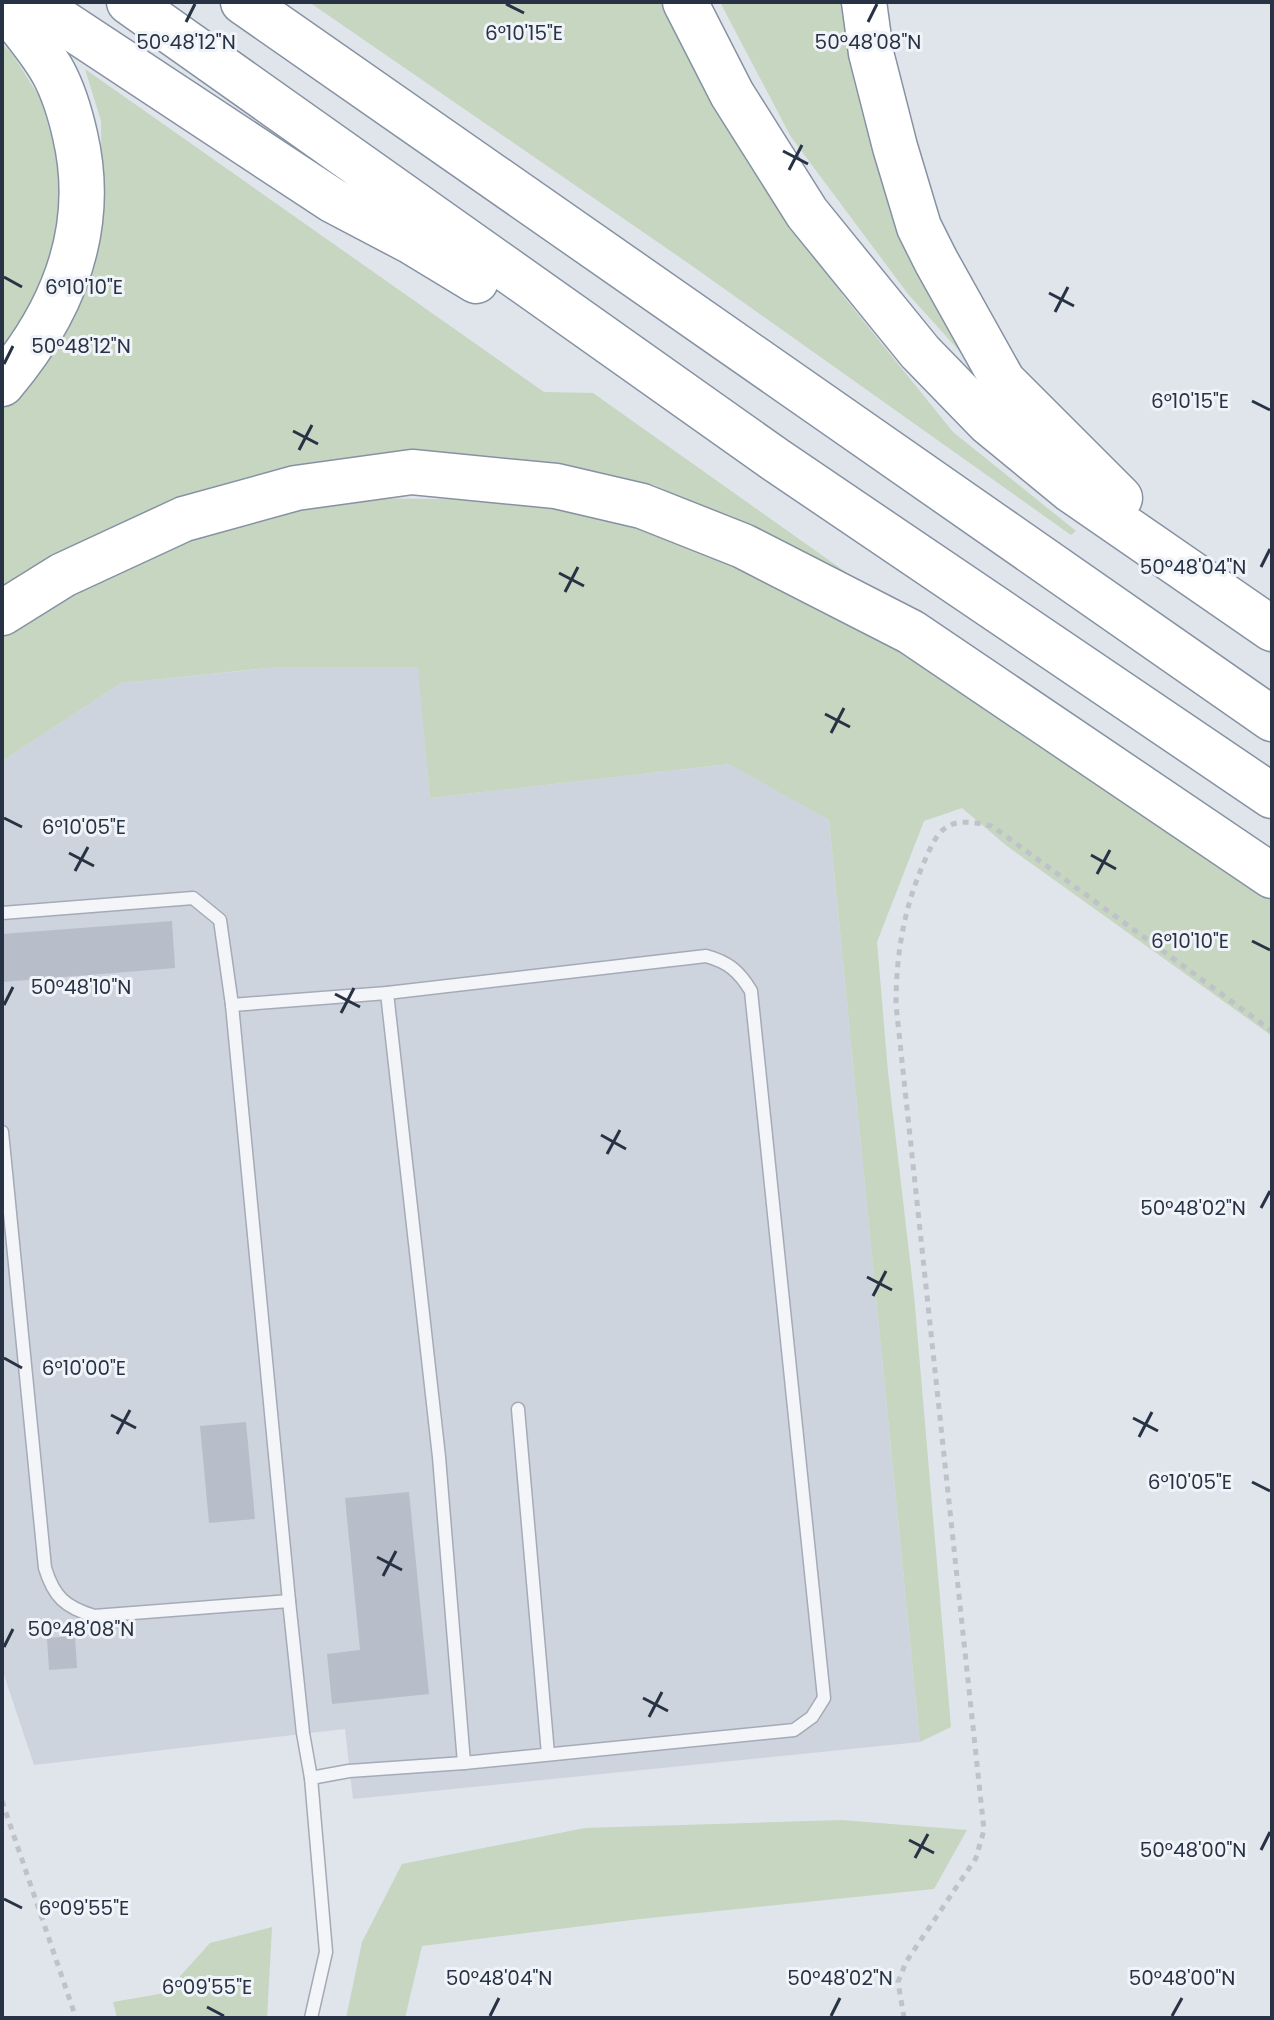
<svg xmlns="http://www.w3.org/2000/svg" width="1274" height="2020" viewBox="0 0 1274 2020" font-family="Poppins,sans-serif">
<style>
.built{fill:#ced4dd}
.green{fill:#c6d6c0}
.building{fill:#b7bec9}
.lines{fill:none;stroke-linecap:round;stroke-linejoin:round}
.service-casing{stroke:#a5abb6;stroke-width:15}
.motorway-casing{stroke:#8692a3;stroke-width:47}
.path{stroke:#bfc2c9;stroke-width:5;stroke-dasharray:6 6;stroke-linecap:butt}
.service{stroke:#f4f5f8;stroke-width:12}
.motorway{stroke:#fff;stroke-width:44}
.ticks{fill:none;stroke:#273244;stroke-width:3}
.ticks-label{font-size:20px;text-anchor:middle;fill:#273244;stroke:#f0f3f8;stroke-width:6;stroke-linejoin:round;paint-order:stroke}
</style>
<rect width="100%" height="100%" fill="#e0e4eb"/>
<polygon class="built" points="280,667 419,667 430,798 730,764 829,820 920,1742 353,1799 345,1729 34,1765 2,1669 2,761 121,683"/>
<g class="green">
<polygon points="309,2 661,2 745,156 844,297 953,432 1076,531 1071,535 688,263"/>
<polygon points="720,2 849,2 991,386 908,294 791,137"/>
<polygon points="2,43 13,55 40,98 61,169 58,233 44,289 2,347"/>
<polygon points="85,69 544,392 593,393 854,578 654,485 494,457 353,458 169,504 2,588 2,408 86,292 102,210 101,121"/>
<polygon points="359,498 511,500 631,524 770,578 959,680 1272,897 1272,1036 1007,846 962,808 924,821 877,942 888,1072 914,1295 951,1727 920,1742 829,820 729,764 430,798 418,667 279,667 121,683 2,761 2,637 117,568 247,519"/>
<polygon points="841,1820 967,1830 934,1889 640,1919 422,1946 405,2018 346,2018 362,1942 402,1864 585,1828"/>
<polygon points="272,1927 267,2018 117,2018 113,2002 165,1993 210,1943"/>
</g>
<g class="building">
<polygon points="172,921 175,968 2,982 2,934"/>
<polygon points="246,1422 255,1519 209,1523 200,1426"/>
<polygon points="409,1492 429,1694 332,1704 327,1654 360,1650 345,1498"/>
<polygon points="75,1636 77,1668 49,1670 47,1638"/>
</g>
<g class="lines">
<g class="service-casing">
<g id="service">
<polyline points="2,913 193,898 220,920 232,1005 289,1601 303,1733 311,1778 326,1952 311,2018"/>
<polyline points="387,993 439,1457 464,1763"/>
<path d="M 232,1005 L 387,993 L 706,956 C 728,962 739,971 751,991 L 824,1698 L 812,1717 L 794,1730 L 464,1763 L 349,1771 L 311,1778"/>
<path d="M 2,1132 L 45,1568 C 54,1597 65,1607 94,1616 L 289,1601"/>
<polyline points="518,1409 548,1754"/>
</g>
</g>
<g class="motorway-casing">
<g id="motorway">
<polyline points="32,2 332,200 410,241 476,281"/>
<polyline points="129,2 776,460 1272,796"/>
<polyline points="243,2 1272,719"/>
<polyline points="685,2 732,94 807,213 920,352 988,422 1072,491 1272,629"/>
<polyline points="864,2 871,53 895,147 919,227 936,261 1003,381 1120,498"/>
<path d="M 2,3 C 19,25 39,47 53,72 C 64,92 70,113 75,135 C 97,229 63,312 2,384"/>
<polyline points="2,613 63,575 184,519 296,488 412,472 556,486 642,506 743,546 911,632 1272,876"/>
</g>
</g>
<g class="path">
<polyline points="2,1801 76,2018"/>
<path d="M 904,2018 L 898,1982 L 906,1962 L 976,1858 L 984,1830 L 896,1005 C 896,954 904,907 925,860 C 930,849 935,836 944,829 C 957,818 977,823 992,826 L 1272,1031"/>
</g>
<use href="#service" class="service"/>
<use href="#motorway" class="motorway"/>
</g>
<path class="ticks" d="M 506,4 L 524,13M 186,22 L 195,4M 868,22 L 877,4M 783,151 L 808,164M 789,170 L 802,145M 4,277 L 22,287M 1049,293 L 1074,306M 1055,312 L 1068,287M 4,364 L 13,346M 1252,401 L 1270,410M 293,431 L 318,444M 299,450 L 312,425M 1261,567 L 1270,549M 559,573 L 584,586M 565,592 L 578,567M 825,714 L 850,727M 831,733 L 844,708M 4,818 L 22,827M 69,853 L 94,866M 1091,855 L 1116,869M 75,871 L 88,847M 1097,874 L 1110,850M 1252,941 L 1270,950M 335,994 L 360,1007M 4,1005 L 13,987M 341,1013 L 354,988M 601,1135 L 626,1149M 607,1154 L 620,1130M 1261,1208 L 1270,1191M 867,1277 L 892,1290M 873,1296 L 886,1271M 4,1358 L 22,1368M 111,1415 L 136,1428M 1133,1418 L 1158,1431M 117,1434 L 130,1410M 1139,1437 L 1152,1412M 1252,1482 L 1270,1491M 377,1557 L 402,1570M 383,1576 L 396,1551M 4,1647 L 13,1629M 643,1698 L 668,1711M 649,1717 L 662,1692M 909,1840 L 934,1853M 1261,1850 L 1270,1832M 915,1858 L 928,1834M 4,1899 L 22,1908M 207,2007 L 224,2016M 490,2016 L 499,1998M 831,2016 L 840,1998M 1172,2016 L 1182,1998"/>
<g class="ticks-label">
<text x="524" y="40">6°10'15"E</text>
<text x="186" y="49">50°48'12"N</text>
<text x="868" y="49">50°48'08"N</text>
<text x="84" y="294">6°10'10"E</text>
<text x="81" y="353">50°48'12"N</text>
<text x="1190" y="408">6°10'15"E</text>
<text x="1193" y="574">50°48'04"N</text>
<text x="84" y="834">6°10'05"E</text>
<text x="1190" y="948">6°10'10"E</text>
<text x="81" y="994">50°48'10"N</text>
<text x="1193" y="1215">50°48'02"N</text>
<text x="84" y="1375">6°10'00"E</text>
<text x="1190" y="1489">6°10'05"E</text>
<text x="81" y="1636">50°48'08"N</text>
<text x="1193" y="1857">50°48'00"N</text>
<text x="84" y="1915">6°09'55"E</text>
<text x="499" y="1985">50°48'04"N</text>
<text x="840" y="1985">50°48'02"N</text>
<text x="1182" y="1985">50°48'00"N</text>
<text x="207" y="1994">6°09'55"E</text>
</g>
<rect width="1274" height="2020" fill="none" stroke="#273244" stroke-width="8"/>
</svg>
